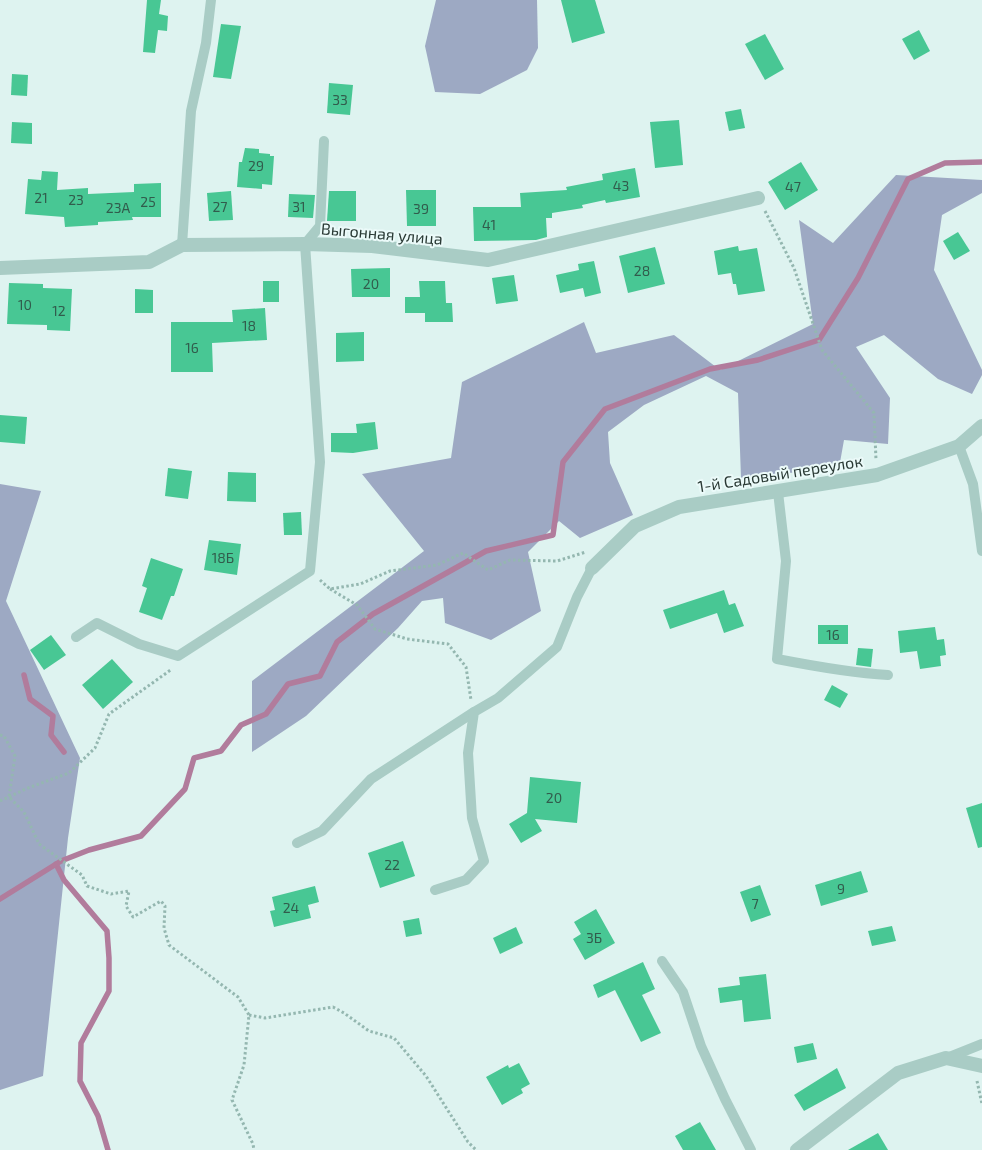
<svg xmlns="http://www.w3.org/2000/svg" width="982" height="1150" viewBox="0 0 982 1150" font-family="'Exo 2',sans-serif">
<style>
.green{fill:#9da9c3}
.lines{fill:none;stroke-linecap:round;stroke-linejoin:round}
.stream{stroke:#b17c9c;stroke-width:5.5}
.building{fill:#48c794}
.path{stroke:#94b7b0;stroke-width:3;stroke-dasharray:2.5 2.5;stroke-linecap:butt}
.service{stroke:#a9ccc5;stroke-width:10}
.minor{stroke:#a9ccc5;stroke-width:14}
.labels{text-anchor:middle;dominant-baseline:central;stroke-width:4;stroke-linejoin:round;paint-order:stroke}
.number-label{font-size:14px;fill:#315c4c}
.street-label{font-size:16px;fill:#293934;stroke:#ebfaf9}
</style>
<rect width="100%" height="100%" fill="#def3f0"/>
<g class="green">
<polygon points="436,0 537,0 538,48 527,70 480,94 435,92 425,46"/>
<polygon points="896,175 982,180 982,193 942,215 934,270 982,370 982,375 972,394 938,379 884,335 856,347 890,398 888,444 844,440 839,468 741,478 738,393 706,376 644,405 608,432 610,463 633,515 580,538 559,521 528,552 541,611 491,640 445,623 443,598 422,601 398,628 306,716 252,752 252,681 424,551 362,474 451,458 462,382 584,322 596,353 674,335 720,370 813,324 799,220 833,243"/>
<polygon points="0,484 41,491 6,601 80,758 68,838 43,1076 0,1090"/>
</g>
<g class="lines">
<g class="stream">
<polyline points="24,675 30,699 53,716 51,735 64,752"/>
<polyline points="56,864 64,880 107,931 109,958 109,991 81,1043 80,1081 98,1116 108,1150"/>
<polyline points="0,899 61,861 89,850 141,836 185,789 194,758 221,751 241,725 266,714 288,684 320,676 337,642 373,614 486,551 553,535 563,462 605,409 710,369 758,360 819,340 858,278 908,179 945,163 982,162"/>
</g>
</g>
<g class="building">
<polygon points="147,0 161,0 159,14 168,16 167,31 158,30 155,53 143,52"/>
<polygon points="561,0 595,0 605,33 572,43"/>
<polygon points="221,24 241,26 231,79 213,77"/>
<polygon points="919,30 930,51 914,60 902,39"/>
<polygon points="765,34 784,69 765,80 745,44"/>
<polygon points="12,74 28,75 27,96 11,95"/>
<polygon points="329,83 353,85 350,115 327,113"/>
<polygon points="741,109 745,128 729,131 725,112"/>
<polygon points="679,120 683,165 655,168 650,122"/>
<polygon points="12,122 32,123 32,144 11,143"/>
<polygon points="245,148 259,149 259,153 270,154 270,156 274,156 272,185 262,184 262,189 237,187 239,162 242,162"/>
<polygon points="801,162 818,190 785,210 768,182"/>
<polygon points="635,168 640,197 606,203 605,200 582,205 583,208 552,213 552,218 546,218 547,237 536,240 474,241 473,207 521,207 520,193 567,190 566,187 603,180 602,174"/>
<polygon points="42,171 58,172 57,190 88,188 88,194 134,192 134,184 161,183 161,217 132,217 133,220 98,222 98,225 65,227 64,217 25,214 28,179 41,180"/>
<polygon points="406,190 436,190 436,226 407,226"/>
<polygon points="231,191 233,220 209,221 207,193"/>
<polygon points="329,191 356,191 356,221 327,221"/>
<polygon points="289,194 315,195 313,218 288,217"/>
<polygon points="958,232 970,251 954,260 943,241"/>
<polygon points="738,246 739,251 757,248 765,291 738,295 736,284 733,284 731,273 718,275 714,251"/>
<polygon points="655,247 665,284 628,293 619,256"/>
<polygon points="594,261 601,293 585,297 583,288 560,293 556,275 579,270 578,264"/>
<polygon points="390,268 390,297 352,297 351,269"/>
<polygon points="514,275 518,301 496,304 492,278"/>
<rect x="263" y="281" width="16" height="21"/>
<polygon points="419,281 445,281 446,303 452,303 453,322 425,322 425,313 405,313 405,297 420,297"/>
<polygon points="9,283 43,284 43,288 72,289 70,331 47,330 47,325 7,324"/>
<polygon points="135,289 153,290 153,313 135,313"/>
<polygon points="265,308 267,340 212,343 213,372 171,372 171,322 233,322 232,310"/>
<polygon points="364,332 364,361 336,362 336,333"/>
<polygon points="0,415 27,417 25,444 0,442"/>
<polygon points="375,422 378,449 353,453 331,452 331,433 357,433 356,424"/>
<polygon points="168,468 192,471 188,499 165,496"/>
<polygon points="228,472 256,473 256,502 227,501"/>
<polygon points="301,512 302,535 284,535 283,513"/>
<polygon points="209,540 241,544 237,575 204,570"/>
<polygon points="151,558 183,569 174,596 171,596 162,620 139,612 147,588 142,586"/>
<polygon points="724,590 729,605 735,603 744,626 724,633 717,613 670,629 663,610"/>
<rect x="818" y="625" width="30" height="19"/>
<polygon points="935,627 937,640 944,639 946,655 940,656 941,666 920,669 917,651 900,653 898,631"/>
<polygon points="51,635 66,655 44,670 30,650"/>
<polygon points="858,648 873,649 871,667 856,665"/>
<polygon points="112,659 133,682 103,709 82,685"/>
<polygon points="832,685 848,694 840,708 824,700"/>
<polygon points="530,777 581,782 577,823 535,819 542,831 521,843 509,824 527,813"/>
<polygon points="982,803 982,847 978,848 966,808"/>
<polygon points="403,841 415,876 380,888 368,853"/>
<polygon points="861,871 868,892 821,906 815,885"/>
<polygon points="760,885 771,915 751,922 740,892"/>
<polygon points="315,886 319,902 308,905 311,918 274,927 270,911 275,910 272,897"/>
<polygon points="596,909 615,943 585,960 573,939 581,934 574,922"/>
<polygon points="419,918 422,934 406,937 403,921"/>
<polygon points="892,926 896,941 872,946 868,931"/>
<polygon points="516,927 523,943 500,954 493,938"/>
<polygon points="643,962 655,989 642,995 661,1033 641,1042 615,990 598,998 593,985"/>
<polygon points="766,974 771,1019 744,1022 742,1000 720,1003 718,988 740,985 739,977"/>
<polygon points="813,1043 817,1059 797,1063 794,1047"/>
<polygon points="519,1063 530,1084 521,1089 523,1093 502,1105 486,1077 508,1065 509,1068"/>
<polygon points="837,1068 846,1088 804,1111 794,1095"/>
<polygon points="700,1122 716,1150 683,1150 675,1136"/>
<polygon points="878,1133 888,1150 848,1150"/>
</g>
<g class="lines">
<g class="path">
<polyline points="765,211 794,268 822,350 874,413 876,460"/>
<polyline points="320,580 330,589 360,584 390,571 437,565 463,553 488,570 510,560 557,561 586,552"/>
<polyline points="330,589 357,605 375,629 407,639 448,644 466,667 471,700"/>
<polyline points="0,735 4,736 15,756 9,797 24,812 39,844 82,875 87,886 111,894 129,891 126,906 133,917 161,901 165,906 164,928 169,945 238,997 249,1015 244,1065 232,1100 253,1144 254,1150"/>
<polyline points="0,801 28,788 69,773 95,748 109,714 172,669"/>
<polyline points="249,1015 265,1018 333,1007 344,1013 369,1031 394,1038 426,1076 468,1142 476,1150"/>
<polyline points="977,1081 982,1104"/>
</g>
<g class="service">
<polyline points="182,245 191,111 206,43 211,0"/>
<polyline points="959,446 973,484 982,551"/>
<path d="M 778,492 L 786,561 L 777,659 C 813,666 851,673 888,675"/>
<polyline points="76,637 97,623 139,644 178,656 310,571 320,462 305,244 320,226 324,141"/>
<polyline points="297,843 322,831 371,779 474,712"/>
<polyline points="435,890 466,880 484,861 472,818 468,753 474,712 498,698 557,647 577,597 592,568"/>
<polyline points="662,961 683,992 701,1046 725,1099 751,1150"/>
<polyline points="947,1058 982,1044"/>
</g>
<g class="minor">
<polyline points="0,268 149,262 182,245 305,244 372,246 488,260 758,198"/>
<polyline points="592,568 635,526 679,507 877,475 959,446 982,426"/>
<polyline points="797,1150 898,1073 946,1058 982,1066"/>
</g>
</g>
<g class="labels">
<g class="number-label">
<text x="340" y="99">33</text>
<text x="256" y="165">29</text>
<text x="621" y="185">43</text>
<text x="793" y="186">47</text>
<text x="41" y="197">21</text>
<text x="76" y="199">23</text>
<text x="148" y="201">25</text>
<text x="220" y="206">27</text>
<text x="299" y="206">31</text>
<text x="118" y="207">23А</text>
<text x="421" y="208">39</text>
<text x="489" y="224">41</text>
<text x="642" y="270">28</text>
<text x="371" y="283">20</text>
<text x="25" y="304">10</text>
<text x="59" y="310">12</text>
<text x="249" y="325">18</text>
<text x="192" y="347">16</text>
<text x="223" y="557">18Б</text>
<text x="833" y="634">16</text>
<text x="554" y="797">20</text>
<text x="392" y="864">22</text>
<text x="841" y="888">9</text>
<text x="755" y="903">7</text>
<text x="291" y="907">24</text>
<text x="594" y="937">3Б</text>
</g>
<g class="street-label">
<text transform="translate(382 233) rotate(5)">Выгонная улица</text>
<text transform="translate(780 473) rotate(-9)">1-й Садовый переулок</text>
</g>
</g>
</svg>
